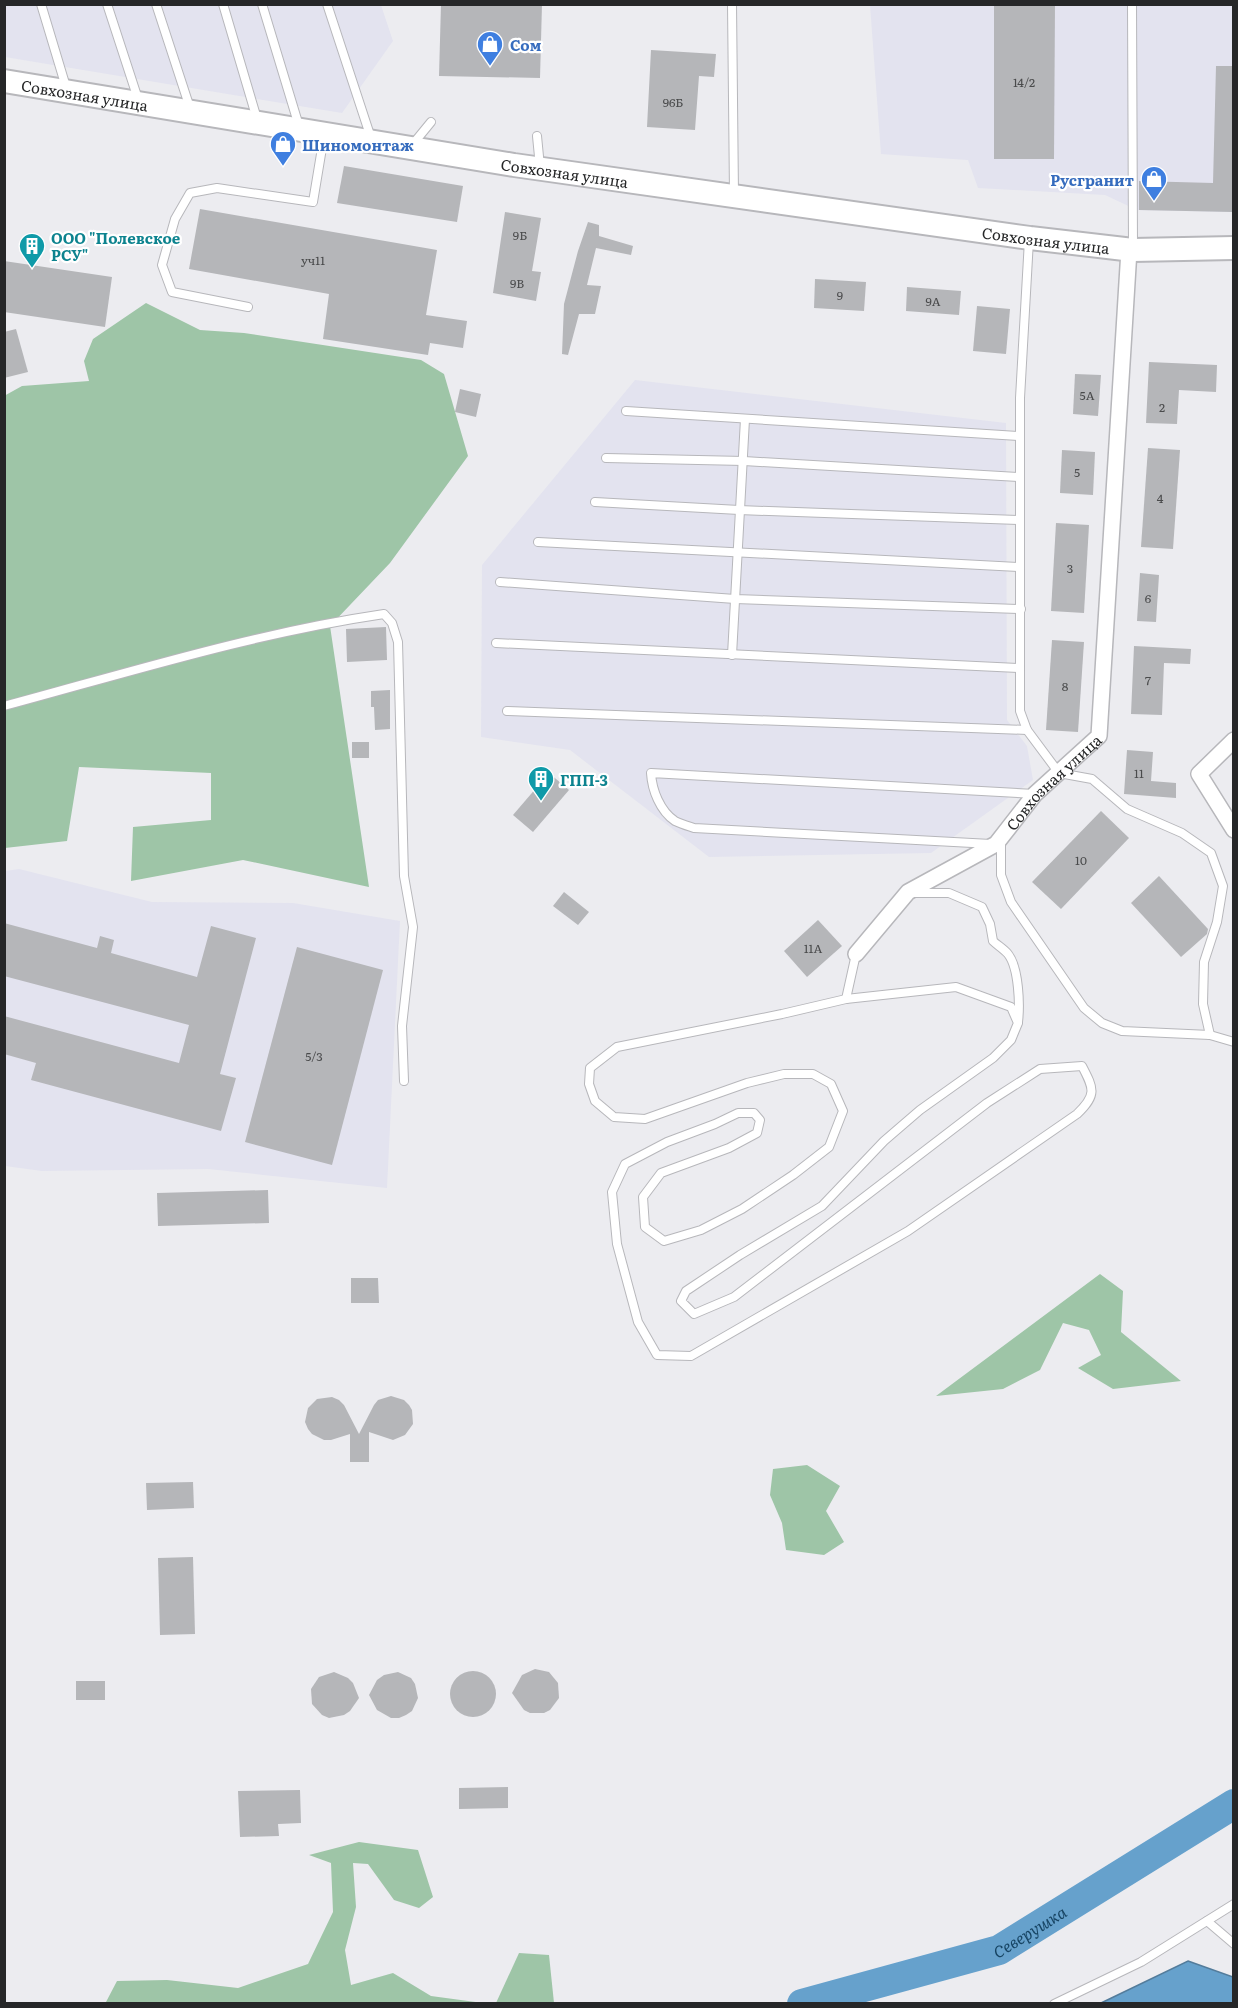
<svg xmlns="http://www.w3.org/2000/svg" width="1238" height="2008" viewBox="0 0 1238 2008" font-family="Literata,serif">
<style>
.built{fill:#e3e3ef}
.green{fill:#9ec5a7}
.water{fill:#66a1cc;stroke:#537c9b;stroke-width:1.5}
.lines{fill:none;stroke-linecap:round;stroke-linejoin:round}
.river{stroke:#66a1cc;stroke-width:30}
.building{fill:#b5b6b9}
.lane-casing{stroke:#b7b7bb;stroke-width:10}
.street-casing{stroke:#b7b7bb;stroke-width:18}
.primary-casing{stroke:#b7b7bb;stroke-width:26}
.lane{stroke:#fff;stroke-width:8}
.street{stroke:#fff;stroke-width:15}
.primary{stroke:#fff;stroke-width:22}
.labels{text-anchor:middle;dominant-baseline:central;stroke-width:4.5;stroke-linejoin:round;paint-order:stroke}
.number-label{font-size:12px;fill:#4a4b4c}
.shop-label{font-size:15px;font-weight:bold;fill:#366cbe;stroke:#fff;text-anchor:start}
.street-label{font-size:15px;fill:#262728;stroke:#fff}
.culture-label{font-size:15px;font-weight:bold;fill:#0d838f;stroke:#fff;text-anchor:start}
.water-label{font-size:16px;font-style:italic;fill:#174463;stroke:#fff}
</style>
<rect width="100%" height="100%" fill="#ececf0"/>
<g class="built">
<polygon points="4,5 381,5 393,41 342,113 5,57"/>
<polygon points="870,5 1233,5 1233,212 1137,210 1105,195 978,188 968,160 881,154"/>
<polygon points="635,380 1006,423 1007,720 1027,746 1033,780 931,853 709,857 570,750 481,737 482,565"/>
<polygon points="19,869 152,902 293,903 400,921 387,1188 208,1169 42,1171 5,1166 5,871"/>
</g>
<g class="green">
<polygon points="146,303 200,330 244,333 421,360 444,374 468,456 390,563 330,626 369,887 243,860 131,881 133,827 211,820 211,773 79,767 67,841 5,848 4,396 22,386 89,381 84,361 93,339"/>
<polygon points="1100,1274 1123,1291 1121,1332 1181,1381 1113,1389 1078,1368 1101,1355 1089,1330 1063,1323 1040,1370 1003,1389 936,1396"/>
<polygon points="807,1465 840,1486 826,1511 844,1542 824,1555 786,1550 782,1523 770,1495 773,1469"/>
<polygon points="359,1842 418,1850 433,1897 419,1908 394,1900 368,1864 353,1863 356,1907 345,1950 351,1985 393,1973 431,1996 483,2003 111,2004 106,2002 117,1981 167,1980 238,1988 308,1964 333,1912 331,1863 309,1855"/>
<polygon points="519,1953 549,1955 554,2003 496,2003"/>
</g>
<polygon class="water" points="1188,1961 1233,1977 1233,2003 1101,2003"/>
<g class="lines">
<path class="river" id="s1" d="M 802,2004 L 999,1950 L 1234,1804"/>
</g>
<g class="building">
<polygon points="441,4 542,4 540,78 439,76"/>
<polygon points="994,4 1055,4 1054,159 994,159"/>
<polygon points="651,50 716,54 714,77 699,76 695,130 647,127"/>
<polygon points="1216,66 1233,66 1233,212 1139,210 1139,181 1213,183"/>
<polygon points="344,166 463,186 457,222 337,203"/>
<polygon points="200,209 437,250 426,315 467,321 463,348 430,343 428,355 323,339 329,294 189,269"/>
<polygon points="505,212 541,218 532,271 541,272 536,301 493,293"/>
<polygon points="588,222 599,225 599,236 633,246 631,255 596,248 587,285 601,286 595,314 579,314 568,355 562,354 564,304 578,251"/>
<polygon points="4,261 112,277 105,327 4,312"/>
<polygon points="815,279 866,282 864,311 814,308"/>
<polygon points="907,287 961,291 959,315 906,311"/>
<polygon points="977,306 1010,309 1006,354 973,351"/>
<polygon points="16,329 28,372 4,378 4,332"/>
<polygon points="1149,362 1217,365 1216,392 1179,390 1177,424 1146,423"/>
<polygon points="1075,374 1101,375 1098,416 1073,414"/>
<polygon points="460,389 481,394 476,417 455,412"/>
<polygon points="1148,448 1180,450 1173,549 1141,547"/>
<polygon points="1062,450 1095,452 1093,495 1060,493"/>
<polygon points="1056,523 1089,525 1084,613 1051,611"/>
<polygon points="1140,573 1159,575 1156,622 1137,621"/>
<polygon points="386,627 387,660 347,662 346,629"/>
<polygon points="1052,640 1084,642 1078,732 1046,730"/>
<polygon points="1134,646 1191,649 1190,664 1164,663 1162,715 1131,714"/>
<polygon points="390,690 390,729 375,730 374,707 371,707 371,691"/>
<rect x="352" y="742" width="17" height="16"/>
<polygon points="1127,750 1153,752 1151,781 1176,783 1176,798 1124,794"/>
<polygon points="549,773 569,790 533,832 513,815"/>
<polygon points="1101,811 1129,838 1061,909 1032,882"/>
<polygon points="1159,876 1208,929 1207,934 1181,957 1131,903"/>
<polygon points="564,892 589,912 578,925 553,906"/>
<polygon points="818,920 842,946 807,977 784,951"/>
<polygon points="4,923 97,948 100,936 114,940 111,953 197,977 211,926 256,938 220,1074 236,1078 221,1131 31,1080 36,1063 4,1054 4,1016 179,1063 189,1025 4,976"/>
<polygon points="297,947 383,970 332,1165 245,1142"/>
<polygon points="268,1190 269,1223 158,1226 157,1193"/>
<polygon points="351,1278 378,1278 379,1303 351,1303"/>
<polygon points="391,1396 404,1400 409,1405 412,1410 413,1424 405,1435 393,1440 369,1432 369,1462 350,1462 350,1434 331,1440 324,1440 312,1434 308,1429 305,1422 308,1408 317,1399 332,1397 339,1400 344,1405 359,1434 374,1405 378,1400"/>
<polygon points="193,1482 194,1508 147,1510 146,1483"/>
<polygon points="193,1557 195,1634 160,1635 158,1558"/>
<polygon points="535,1669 549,1672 558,1683 559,1698 550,1710 544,1713 530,1713 524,1710 512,1693 522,1675"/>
<circle cx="473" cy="1694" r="23"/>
<polygon points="334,1672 348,1678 353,1683 359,1698 350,1711 344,1715 329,1718 322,1715 312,1704 311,1689 319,1677"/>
<polygon points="398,1672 411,1678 415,1684 418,1698 412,1711 406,1715 399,1718 391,1718 377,1710 369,1695 377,1680 384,1675"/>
<rect x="76" y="1681" width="29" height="19"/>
<polygon points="508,1787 508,1808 459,1809 459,1788"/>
<polygon points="300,1790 301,1823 278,1824 279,1836 240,1837 238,1791"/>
</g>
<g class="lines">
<g class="lane-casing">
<g id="lane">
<polyline points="41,4 66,87"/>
<polyline points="107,4 138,99"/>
<polyline points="156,4 190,108"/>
<polyline points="223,4 257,119"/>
<polyline points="262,4 299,126"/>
<polyline points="327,4 371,138"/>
<polyline points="732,4 734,195"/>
<polyline points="1132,4 1133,249"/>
<polyline points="537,136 540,167"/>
<polyline points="413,144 431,122"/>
<polyline points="1029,240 1020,398 1020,711 1027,730 1059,773 1092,779 1127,809 1182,833 1211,853 1223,886 1217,922 1204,962 1203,1004 1210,1035"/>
<polyline points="248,307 172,292 162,265 175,219 190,193 217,188 313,202 324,136"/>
<polyline points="626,411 1019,436"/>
<polyline points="606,458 744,461 1019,477"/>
<polyline points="595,502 739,510 1019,520"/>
<polyline points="538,542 1020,567"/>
<polyline points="500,582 735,599 1021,609"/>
<polyline points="496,643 1020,668"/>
<polyline points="732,655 745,419"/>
<path d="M 4,706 C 130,672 255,633 384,614 L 392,623 L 398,642 L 404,876 L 413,927 L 402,1026 L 404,1081"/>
<polyline points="507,711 1027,730"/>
<polyline points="1001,841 1001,875 1011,902 1084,1008 1102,1023 1122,1031 1210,1035 1234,1042"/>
<path d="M 991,844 L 694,828 C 688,826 681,824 675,821 C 660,811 652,790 651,773 L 1035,794"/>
<path d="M 912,893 L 949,893 L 982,907 L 990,924 L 993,941 C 997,945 1004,949 1008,954 C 1019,968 1020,1005 1018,1022"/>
<path d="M 956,987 L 1011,1007 L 1018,1023 L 1011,1040 L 993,1058 L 920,1110 L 884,1141 L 822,1206 L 740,1255 L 686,1291 L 681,1301 L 694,1314 L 734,1297 L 987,1103 L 1040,1069 L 1082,1066 C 1094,1089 1097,1095 1077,1114 L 908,1231 L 691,1356 L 657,1355 L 638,1322 L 617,1244 L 612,1192 L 625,1164 L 667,1142 L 715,1124 L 738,1113 L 754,1113 L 760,1120 L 757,1133 L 729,1148 L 661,1173 L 643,1197 L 645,1227 L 664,1241 L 701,1230 L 742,1209 L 793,1175 L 829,1147 L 843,1111 L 831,1084 L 813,1074 L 784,1074 L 747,1083 L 645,1119 L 614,1117 L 595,1101 L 589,1084 L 590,1068 L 617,1047 L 782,1014 L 846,999 Z"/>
<polyline points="846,999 856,954"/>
<polyline points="1207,1921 1234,1944"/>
<polyline points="1054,2004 1141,1962 1234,1904"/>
</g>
</g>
<g class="street-casing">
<g id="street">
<polyline points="1234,740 1199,774 1234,830"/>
<path id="s2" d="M 856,954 L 908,892 L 996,844 L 1035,794 L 1099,736 L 1129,250"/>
</g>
</g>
<g class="primary-casing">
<g id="primary">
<path id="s3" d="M 4,81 L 514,165 L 1030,238 L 1133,250 L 1234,248"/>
</g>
</g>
<use href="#lane" class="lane"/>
<use href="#street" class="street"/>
<use href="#primary" class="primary"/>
</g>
<defs>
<g id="shop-pin" transform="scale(1.35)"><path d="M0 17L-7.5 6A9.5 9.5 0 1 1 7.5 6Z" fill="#3f7fe0" stroke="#fff"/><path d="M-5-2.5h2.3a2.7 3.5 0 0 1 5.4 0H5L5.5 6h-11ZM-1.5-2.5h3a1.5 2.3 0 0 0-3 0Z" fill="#fff"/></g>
<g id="building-pin" transform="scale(1.35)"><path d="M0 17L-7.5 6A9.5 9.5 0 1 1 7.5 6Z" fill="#0f9aa8" stroke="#fff"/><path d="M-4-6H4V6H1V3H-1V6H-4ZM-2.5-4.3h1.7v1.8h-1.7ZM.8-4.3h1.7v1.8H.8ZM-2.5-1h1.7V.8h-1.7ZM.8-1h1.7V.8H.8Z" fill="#fff"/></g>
</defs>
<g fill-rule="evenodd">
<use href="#shop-pin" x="490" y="44"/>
<use href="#shop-pin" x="283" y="144"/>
<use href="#shop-pin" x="1154" y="179"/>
<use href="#building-pin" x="32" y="246"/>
<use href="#building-pin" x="541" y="779"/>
</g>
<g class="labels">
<g class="number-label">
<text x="1024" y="82">14/2</text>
<text x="673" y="102">96Б</text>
<text x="520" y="235">9Б</text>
<text x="313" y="260">уч11</text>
<text x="517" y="283">9В</text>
<text x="840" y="295">9</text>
<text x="933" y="301">9А</text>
<text x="1087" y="395">5А</text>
<text x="1162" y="407">2</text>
<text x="1077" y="472">5</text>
<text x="1160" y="498">4</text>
<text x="1070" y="568">3</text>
<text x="1148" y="598">6</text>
<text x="1148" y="680">7</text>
<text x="1065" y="686">8</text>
<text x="1139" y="773">11</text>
<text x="1081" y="860">10</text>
<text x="813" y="948">11А</text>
<text x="314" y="1056">5/3</text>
</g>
<g class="shop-label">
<text x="510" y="44">Сом</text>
<text x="302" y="144">Шиномонтаж</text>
<text x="1134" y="179" text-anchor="end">Русгранит</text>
</g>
<g class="street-label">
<text stroke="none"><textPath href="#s3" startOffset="82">Совхозная улица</textPath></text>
<text stroke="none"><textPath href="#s3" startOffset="568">Совхозная улица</textPath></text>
<text stroke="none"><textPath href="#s3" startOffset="1054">Совхозная улица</textPath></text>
<text stroke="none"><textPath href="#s2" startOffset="266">Совхозная улица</textPath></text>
</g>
<g class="culture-label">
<text x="51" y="237">ООО "Полевское<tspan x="51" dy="17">РСУ"</tspan></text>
<text x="560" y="779">ГПП-3</text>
</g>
<g class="water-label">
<text stroke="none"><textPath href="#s1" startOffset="240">Северушка</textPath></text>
</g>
</g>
<rect width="1238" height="2008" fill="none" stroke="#262728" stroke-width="12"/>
</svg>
